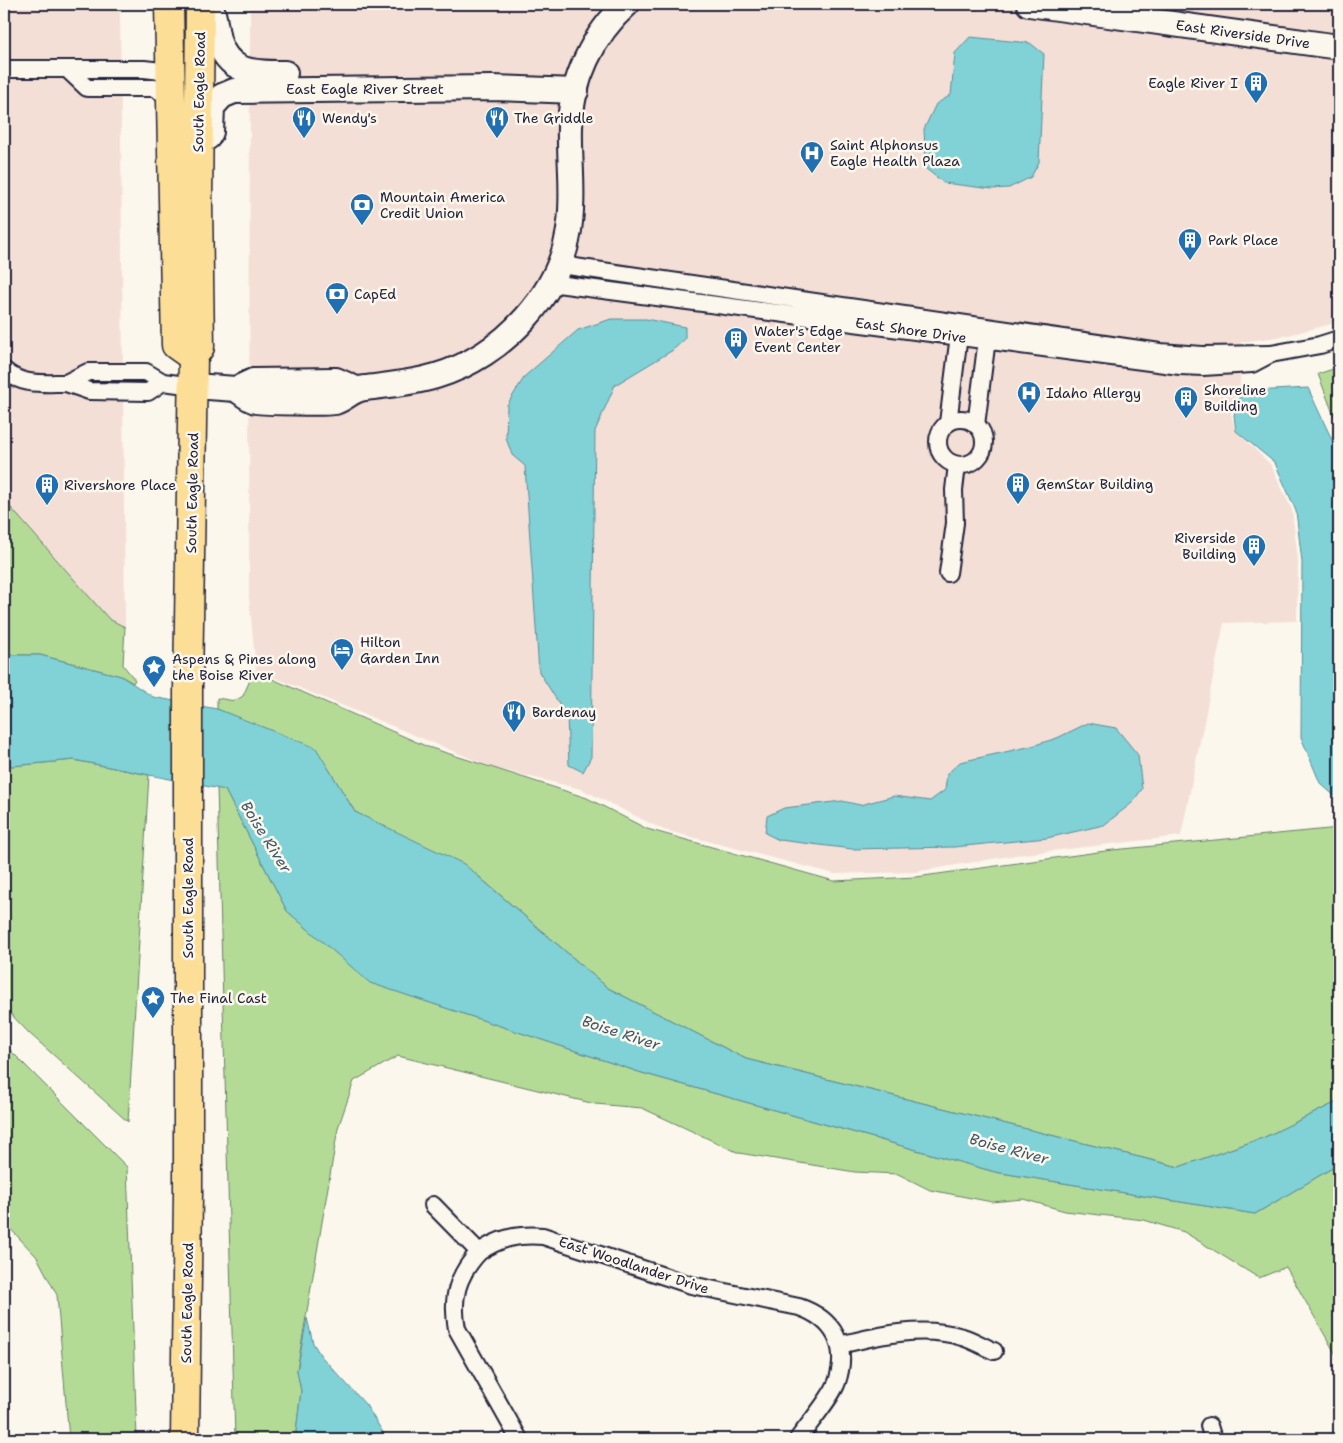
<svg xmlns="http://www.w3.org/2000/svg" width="1343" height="1443" viewBox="0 0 1343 1443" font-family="'Shantell Sans',sans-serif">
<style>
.built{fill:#f4dfd7}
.green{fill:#b4db96;stroke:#6b7e68}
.water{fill:#80d2d6;stroke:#5a8c98}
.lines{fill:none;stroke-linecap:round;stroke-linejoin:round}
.street-casing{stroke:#22223b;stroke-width:20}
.secondary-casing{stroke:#22223b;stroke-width:28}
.highway-casing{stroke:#22223b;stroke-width:31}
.street{stroke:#fbf7ec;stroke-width:16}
.secondary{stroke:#fbf7ec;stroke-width:24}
.highway{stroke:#fcde96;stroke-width:28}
.labels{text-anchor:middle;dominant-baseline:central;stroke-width:5;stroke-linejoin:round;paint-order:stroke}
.street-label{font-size:14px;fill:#22223b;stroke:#fbf7ec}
.poi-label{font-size:14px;fill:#22223b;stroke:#fbf7ec;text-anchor:start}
.water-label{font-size:15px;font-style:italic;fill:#3e576a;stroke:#fbf7ec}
</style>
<rect width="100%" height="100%" fill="#fbf7ec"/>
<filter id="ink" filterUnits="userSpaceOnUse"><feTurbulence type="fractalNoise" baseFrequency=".02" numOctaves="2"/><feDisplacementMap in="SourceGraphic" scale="10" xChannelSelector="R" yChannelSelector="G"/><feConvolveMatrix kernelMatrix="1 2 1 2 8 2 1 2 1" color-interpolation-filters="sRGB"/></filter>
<g filter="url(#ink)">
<g class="built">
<polygon points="4,4 120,4 125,627 109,619 4,500"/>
<polygon points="250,4 1339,4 1339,322 1285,336 1241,342 1240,385 1231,414 1236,431 1271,465 1292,510 1298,560 1297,621 1224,623 1181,836 1016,855 915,872 835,874 664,830 581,789 494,768 256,670 249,597"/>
</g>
<g class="green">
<polygon points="1339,367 1339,429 1318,374"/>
<polygon points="4,500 109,619 125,627 123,665 135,680 133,683 121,676 40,655 4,655"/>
<polygon points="254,671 428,747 587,798 647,829 834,881 916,877 1113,850 1339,828 1339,1101 1265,1137 1179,1167 746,1059 608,988 477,875 355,812 328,768 243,720 217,709 217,698 235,701 243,696"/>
<polygon points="74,760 149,775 128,1122 29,1033 4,1007 4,764 13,766"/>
<polygon points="217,786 225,790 287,911 371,983 642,1073 995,1172 1255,1214 1339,1164 1339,1360 1286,1267 1259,1278 1184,1232 1144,1220 1065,1211 1023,1199 992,1202 930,1190 898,1174 855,1172 739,1153 642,1108 595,1104 398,1056 354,1081 338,1128 297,1370 301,1391 296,1432 297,1439 235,1439"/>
<polygon points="4,1044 127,1167 137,1439 69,1439 57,1295 37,1257 4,1222"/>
</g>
<g class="water">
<polygon points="970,37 1030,43 1044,54 1039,162 1031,177 1009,188 992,189 944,183 926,169 924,129 936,104 951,95 955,53"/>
<polygon points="611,319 646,319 685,327 685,339 673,350 615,385 595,431 591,757 583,772 569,765 567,716 539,672 525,466 512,455 506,438 507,405 525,376 578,330"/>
<polygon points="1308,388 1339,455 1339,800 1320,783 1301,737 1302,562 1296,511 1275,463 1236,431 1234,415 1239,397 1255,391"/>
<polygon points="4,655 40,655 121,676 153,697 217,709 316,748 355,812 464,864 608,988 746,1059 1179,1167 1265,1137 1339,1101 1339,1164 1255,1214 995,1172 642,1073 370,983 287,911 225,790 74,760 12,766 4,764"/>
<polygon points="1088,723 1116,728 1138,755 1142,789 1132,803 1104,825 1047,838 954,847 852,849 779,840 765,833 767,816 784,808 842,801 860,805 894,796 930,801 945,790 947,774 960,762 1032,746 1057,738"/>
<polygon points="307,1318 313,1343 321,1356 366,1405 387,1439 297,1439 296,1432 301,1391 297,1371"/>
</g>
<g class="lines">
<g class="street-casing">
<g id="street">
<polyline points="4,69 144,69 170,72"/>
<polyline points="68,70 87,88 154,88 163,93 169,107"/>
<polyline points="550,283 1180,366 1203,367 1252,364 1271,354 1202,355 1160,352 561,265"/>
<polyline points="1271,354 1320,345 1339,339"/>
<path d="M 4,370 C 22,386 42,383 66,383"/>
<polyline points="163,382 148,392 89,391 66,383 88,372 146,372 163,382 194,386"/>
<circle cx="961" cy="442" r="23"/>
<polyline points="948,423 960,327"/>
<polyline points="976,425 988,331"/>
<polyline points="948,573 955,523 954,490 957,465"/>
<path d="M 433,1205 L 479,1252 C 500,1238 517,1234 543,1236 L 691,1285 L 799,1307 C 834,1319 849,1346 837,1382 C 832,1397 808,1425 798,1439"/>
<path d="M 479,1252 C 457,1276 451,1298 457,1329 L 519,1439"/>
<path d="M 840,1345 C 879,1335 923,1325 962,1337 C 973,1340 984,1347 994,1351"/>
<polyline points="1209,1426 1213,1439"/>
</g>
</g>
<g class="secondary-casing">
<g id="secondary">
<path d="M 210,4 C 215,15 215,27 218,39 C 228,74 254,73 285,73"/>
<polyline points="1029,4 1339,47"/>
<polyline points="208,137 211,132 212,107 222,96 234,91 492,88 576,91"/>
<polyline points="194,386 236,389"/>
<path d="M 356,389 L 336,380 L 253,381 L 236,389 C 242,393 249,400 256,401 C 263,402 330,404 335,402 C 347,398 352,389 365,388 C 389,385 413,383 436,376 C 503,356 563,293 570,222 C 574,191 569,159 570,127 C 571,81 593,34 627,4"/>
</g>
</g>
<g class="highway-casing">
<g id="highway">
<polyline points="169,4 176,345 193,357"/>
<polyline points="185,1439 188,1193 188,689 193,357 200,347 198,203 200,4"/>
</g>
</g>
<use href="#street" class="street"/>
<use href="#secondary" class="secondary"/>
<use href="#highway" class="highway"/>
</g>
</g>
<defs>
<g id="building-pin" transform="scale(1.25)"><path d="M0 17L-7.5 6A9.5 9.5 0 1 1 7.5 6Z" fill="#1f6fb2" stroke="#fbf7ec"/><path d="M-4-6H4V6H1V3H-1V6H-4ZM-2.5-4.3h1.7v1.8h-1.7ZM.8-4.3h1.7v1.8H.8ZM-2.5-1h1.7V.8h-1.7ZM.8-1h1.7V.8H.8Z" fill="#fff"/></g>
<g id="restaurant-pin" transform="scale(1.25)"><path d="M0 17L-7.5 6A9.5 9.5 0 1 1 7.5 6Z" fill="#1f6fb2" stroke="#fbf7ec"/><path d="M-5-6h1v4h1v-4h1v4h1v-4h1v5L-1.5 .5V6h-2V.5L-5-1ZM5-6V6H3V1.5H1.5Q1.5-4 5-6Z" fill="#fff"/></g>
<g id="hospital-pin" transform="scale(1.25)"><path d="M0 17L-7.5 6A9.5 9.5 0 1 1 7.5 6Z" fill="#1f6fb2" stroke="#fbf7ec"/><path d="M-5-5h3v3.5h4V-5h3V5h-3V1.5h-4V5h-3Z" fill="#fff"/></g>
<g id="bank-pin" transform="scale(1.25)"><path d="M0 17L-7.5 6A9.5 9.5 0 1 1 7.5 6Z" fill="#1f6fb2" stroke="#fbf7ec"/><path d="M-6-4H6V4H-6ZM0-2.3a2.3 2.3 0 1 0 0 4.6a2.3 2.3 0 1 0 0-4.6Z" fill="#fff"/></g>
<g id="hotel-pin" transform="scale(1.25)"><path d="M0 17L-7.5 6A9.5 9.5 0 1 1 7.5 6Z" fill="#1f6fb2" stroke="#fbf7ec"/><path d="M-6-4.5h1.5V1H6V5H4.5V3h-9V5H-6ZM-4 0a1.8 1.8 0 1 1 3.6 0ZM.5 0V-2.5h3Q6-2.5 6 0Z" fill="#fff"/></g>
<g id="sight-pin" transform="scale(1.25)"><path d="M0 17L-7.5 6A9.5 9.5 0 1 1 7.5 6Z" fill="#1f6fb2" stroke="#fbf7ec"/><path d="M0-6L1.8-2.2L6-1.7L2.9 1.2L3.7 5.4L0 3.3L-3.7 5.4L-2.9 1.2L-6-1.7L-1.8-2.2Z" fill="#fff"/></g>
</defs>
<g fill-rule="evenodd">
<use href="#building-pin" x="1256" y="83"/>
<use href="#restaurant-pin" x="304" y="118"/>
<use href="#restaurant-pin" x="497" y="118"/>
<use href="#hospital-pin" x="812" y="153"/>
<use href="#bank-pin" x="362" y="205"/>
<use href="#building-pin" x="1190" y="240"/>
<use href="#bank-pin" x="337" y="294"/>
<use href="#building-pin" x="736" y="339"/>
<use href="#hospital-pin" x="1029" y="393"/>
<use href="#building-pin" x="1186" y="398"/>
<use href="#building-pin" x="1018" y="484"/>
<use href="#building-pin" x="47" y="485"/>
<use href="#building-pin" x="1254" y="546"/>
<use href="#hotel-pin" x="342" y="650"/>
<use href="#sight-pin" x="154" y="667"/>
<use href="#restaurant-pin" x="514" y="712"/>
<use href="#sight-pin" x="153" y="998"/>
</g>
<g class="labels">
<g class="street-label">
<text transform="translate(1243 34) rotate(8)">East Riverside Drive</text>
<text x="365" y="89">East Eagle River Street</text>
<text transform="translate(199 92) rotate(-89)">South Eagle Road</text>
<text transform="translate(911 330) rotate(8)">East Shore Drive</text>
<text transform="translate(192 493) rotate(-89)">South Eagle Road</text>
<text transform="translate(188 898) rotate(-90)">South Eagle Road</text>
<text transform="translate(634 1265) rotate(18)">East Woodlander Drive</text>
<text transform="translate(187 1303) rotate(-89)">South Eagle Road</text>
</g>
<g class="poi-label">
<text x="1238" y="83" text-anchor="end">Eagle River I</text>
<text x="322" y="118">Wendy's</text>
<text x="514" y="118">The Griddle</text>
<text x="830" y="145">Saint Alphonsus<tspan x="830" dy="16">Eagle Health Plaza</tspan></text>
<text x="380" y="197">Mountain America<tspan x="380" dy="16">Credit Union</tspan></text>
<text x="1208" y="240">Park Place</text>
<text x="354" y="294">CapEd</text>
<text x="754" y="331">Water's Edge<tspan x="754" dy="16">Event Center</tspan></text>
<text x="1204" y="390">Shoreline<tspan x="1204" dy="16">Building</tspan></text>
<text x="1046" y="393">Idaho Allergy</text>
<text x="1036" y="484">GemStar Building</text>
<text x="64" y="485">Rivershore Place</text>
<text x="1236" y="538" text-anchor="end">Riverside<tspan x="1236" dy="16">Building</tspan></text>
<text x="360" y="642">Hilton<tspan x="360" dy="16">Garden Inn</tspan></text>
<text x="172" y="659">Aspens &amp; Pines along<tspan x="172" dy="16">the Boise River</tspan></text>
<text x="532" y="712">Bardenay</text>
<text x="170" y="998">The Final Cast</text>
</g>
<g class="water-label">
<text transform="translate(266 837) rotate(58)">Boise River</text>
<text transform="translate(621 1033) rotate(18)">Boise River</text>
<text transform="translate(1009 1149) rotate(15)">Boise River</text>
</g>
</g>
<rect width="1343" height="1443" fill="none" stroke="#fbf7ec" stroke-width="20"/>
<rect x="10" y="10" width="1323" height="1423" fill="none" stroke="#22223b" stroke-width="2" filter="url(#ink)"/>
</svg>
